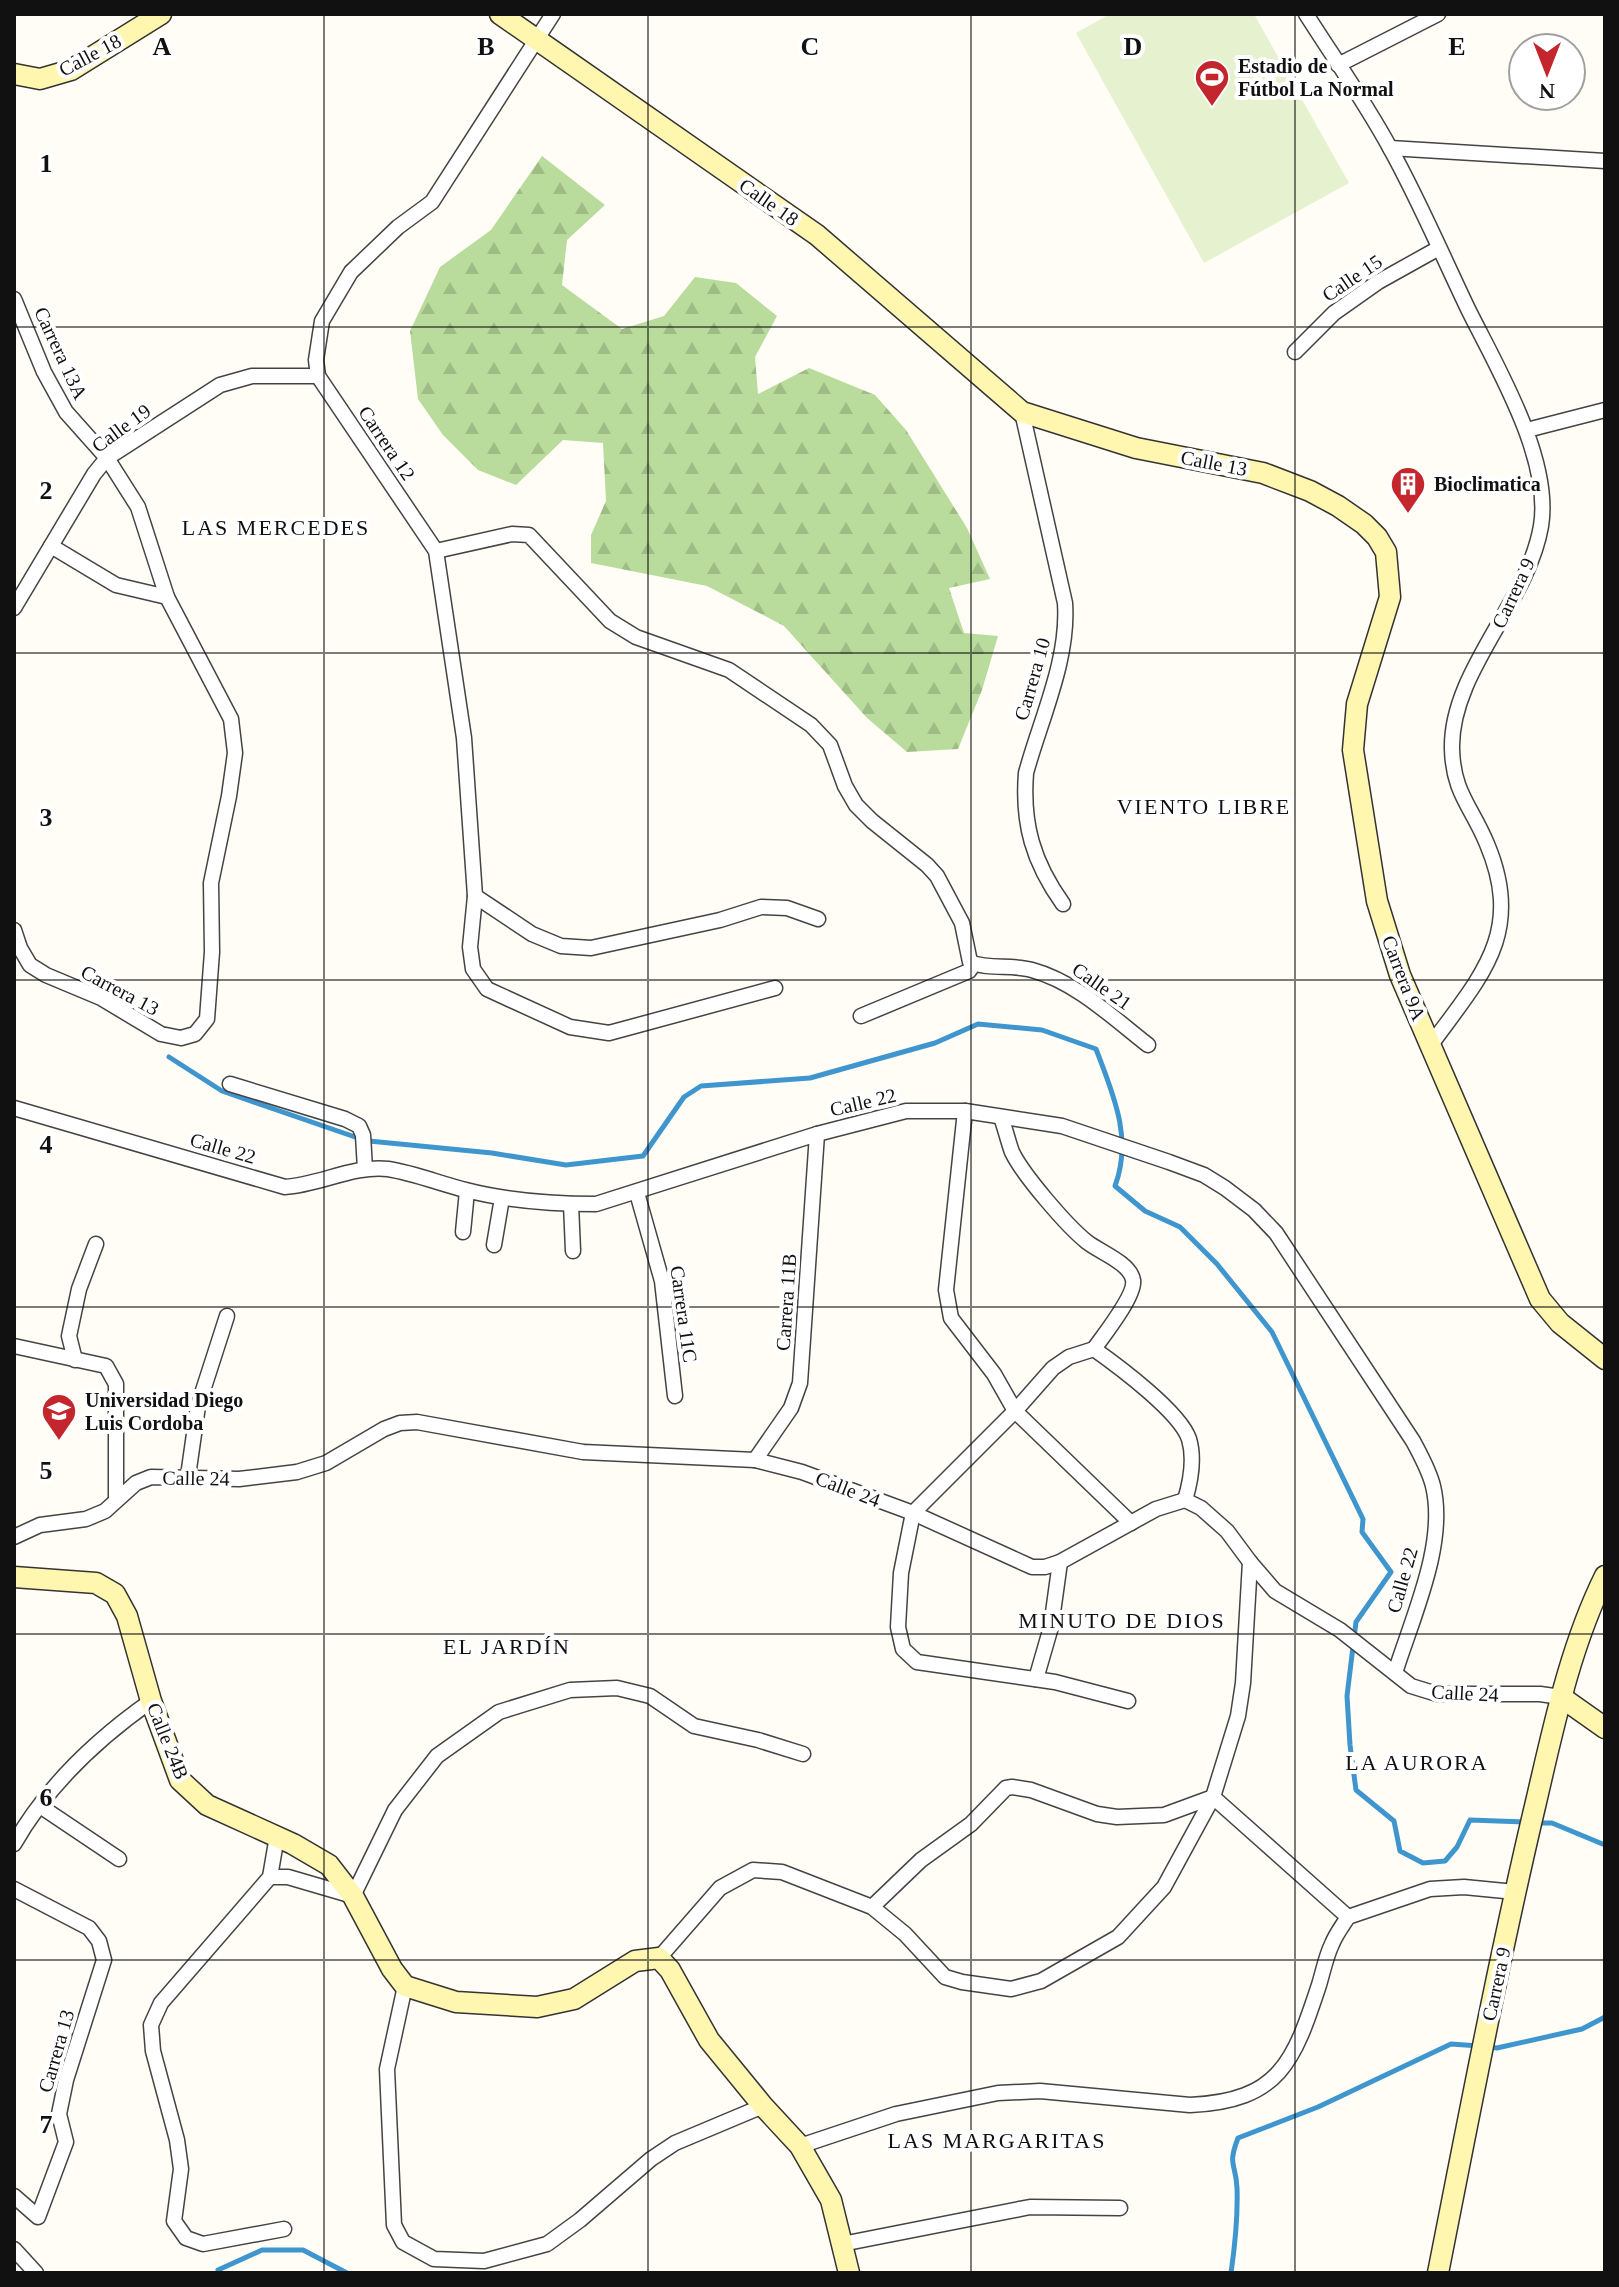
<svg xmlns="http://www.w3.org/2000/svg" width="1619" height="2287" viewBox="0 0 1619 2287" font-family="'Times New Roman',serif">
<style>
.forest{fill:url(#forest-firs)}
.pitch{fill:#e6f2cf}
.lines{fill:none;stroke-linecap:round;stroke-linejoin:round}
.stream{stroke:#3f96cf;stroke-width:5}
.street-casing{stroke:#444;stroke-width:17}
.secondary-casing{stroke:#333;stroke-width:23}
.street{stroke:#fff;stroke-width:14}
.secondary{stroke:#fff6b0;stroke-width:20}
.grid{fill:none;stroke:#111;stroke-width:2;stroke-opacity:0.55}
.labels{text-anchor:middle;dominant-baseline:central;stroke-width:8;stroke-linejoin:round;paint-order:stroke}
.street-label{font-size:20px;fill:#111;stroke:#fff}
.poi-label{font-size:20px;font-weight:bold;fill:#111;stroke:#fff;text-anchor:start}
.neighbourhood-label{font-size:22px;letter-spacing:2px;fill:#111;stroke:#fff}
.grid-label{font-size:26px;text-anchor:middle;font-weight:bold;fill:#111;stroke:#fff;stroke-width:8;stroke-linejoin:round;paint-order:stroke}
</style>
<defs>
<pattern id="forest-firs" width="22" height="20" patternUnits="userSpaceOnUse" patternTransform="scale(2)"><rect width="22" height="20" fill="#b9dc9c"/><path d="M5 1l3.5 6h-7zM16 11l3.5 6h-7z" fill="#9ebc85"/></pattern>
</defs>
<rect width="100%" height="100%" fill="#fffdf5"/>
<polygon class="forest" points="542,156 605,205 567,240 562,285 622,329 664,316 695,277 736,283 777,316 755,357 758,394 809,368 875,395 906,430 967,528 990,579 949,588 964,633 998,636 982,690 958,749 907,752 867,718 784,626 707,586 591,563 591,535 606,501 603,443 563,440 516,485 478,470 443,435 418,399 410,331 440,267 491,230"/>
<polygon class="pitch" points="1110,14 1254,14 1349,183 1204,263 1076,33"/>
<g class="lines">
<g class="stream">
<polyline points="169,1057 222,1091 358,1138"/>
<path d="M 369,1141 L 492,1153 L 566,1165 L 643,1156 L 684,1097 L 701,1086 L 810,1078 L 935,1043 L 978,1024 L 1042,1030 L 1096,1049 C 1113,1094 1133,1138 1115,1186 L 1145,1211 L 1180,1227 L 1217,1264 L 1272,1332 L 1363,1519 L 1362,1532 L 1391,1572 L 1356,1622 L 1347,1696 L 1350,1745 L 1356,1790 L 1394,1821 L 1400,1851 L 1423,1863 L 1445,1861 L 1457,1847 L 1470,1820 L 1525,1822"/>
<polyline points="1535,1823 1552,1823 1605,1845"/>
<polyline points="1489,2047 1497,2048 1582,2029 1605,2017"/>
<polyline points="218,2270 262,2250 303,2250 347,2273"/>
<path d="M 1231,2273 C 1235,2245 1238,2217 1237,2188 C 1236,2162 1227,2167 1238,2138 L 1318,2107 L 1451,2044 L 1479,2046"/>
</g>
<g class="street-casing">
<g id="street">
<polyline points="553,14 432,202 398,227 351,272 322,321 316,360 318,376 436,551 464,738 475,896 470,947 473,969 487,989 570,1027 609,1033 775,988"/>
<path d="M 1306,14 C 1334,58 1365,102 1390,148 C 1419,200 1443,257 1469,311 C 1498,369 1552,460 1541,526 C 1528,603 1450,672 1452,749 C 1453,793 1472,807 1487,844 C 1525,934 1480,977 1430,1046"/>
<polyline points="1338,65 1438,14"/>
<polyline points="1390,148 1605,161"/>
<polyline points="14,299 44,372 66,412 107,458 138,507 167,597 231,719 235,753 229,796 211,883 212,952 207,1019 195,1034 181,1038 161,1034 101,998 46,975 30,965 20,948 14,930"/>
<polyline points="1295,352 1334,313 1378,282 1439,248"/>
<path d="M 1022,412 L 1065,603 C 1069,660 1041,718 1026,773 C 1022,824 1033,862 1063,904"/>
<polyline points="1527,430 1605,410"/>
<polyline points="51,546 116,585 167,597"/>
<path d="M 436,551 L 512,534 L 529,535 L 610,621 L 636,637 L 729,670 L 811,725 L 830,745 L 845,786 L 856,805 L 872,821 L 927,865 L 937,876 L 962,923 L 970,962 C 989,970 1012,964 1032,970 C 1076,982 1112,1017 1148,1045"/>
<polyline points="14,608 94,474 107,458 220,385 252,376 318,376"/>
<polyline points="475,896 532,934 561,946 591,948 720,920 761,907 787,908 818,919"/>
<polyline points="861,1016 969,971 974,964"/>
<polyline points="230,1084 345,1119 359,1126 363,1135 365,1169"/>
<path d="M 14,1108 L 285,1187 C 319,1185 354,1165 388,1169 C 414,1173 441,1184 466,1190 C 508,1201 553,1204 596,1204 L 817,1134 L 906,1111 L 965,1111 L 1062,1126 L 1169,1162 L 1204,1175 L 1225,1188 L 1254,1210 L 1276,1233 L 1413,1441 C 1421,1456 1429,1470 1433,1486 C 1447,1544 1412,1618 1395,1673"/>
<polyline points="965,1111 946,1290 951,1318 994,1374 1015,1411 1131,1523"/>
<path d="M 1001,1117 C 1005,1128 1008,1141 1012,1152 C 1023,1175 1067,1226 1087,1242 C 1100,1252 1130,1263 1133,1280 C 1136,1295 1103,1336 1094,1349"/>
<polyline points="637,1193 662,1281 675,1396"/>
<polyline points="571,1204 573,1251"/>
<polyline points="463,1232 467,1191"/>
<polyline points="494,1245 502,1198"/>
<polyline points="14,1346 106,1366 116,1384 116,1499"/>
<polyline points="75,1360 69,1336 79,1289 96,1244"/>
<polyline points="755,1460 791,1408 800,1383 817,1134"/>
<polyline points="188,1476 198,1406 227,1316"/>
<polyline points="14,1537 40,1525 86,1519 105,1511 136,1483 151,1477 239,1479 297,1472 326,1463 384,1429 400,1423 417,1422 583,1452 755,1460 802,1472 913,1513 1032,1567 1045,1567 1060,1562 1156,1509 1185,1500 1201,1508 1227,1531 1250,1562 1275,1591 1340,1630 1411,1686 1437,1694 1540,1694 1561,1697"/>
<polyline points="1036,1679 1051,1627 1060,1562"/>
<path d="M 1128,1701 L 1055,1682 L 917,1662 L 903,1649 L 898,1627 L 901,1573 L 913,1513 L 1015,1411 L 1053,1368 L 1069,1357 L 1094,1349 C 1118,1366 1180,1412 1189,1439 C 1195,1459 1191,1480 1185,1500"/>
<polyline points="40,1806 119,1859"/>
<path d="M 14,1844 C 47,1786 97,1739 151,1701"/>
<polyline points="270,1877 277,1836"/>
<polyline points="14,1889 89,1928 99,1941 104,1960 66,2080 59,2114 66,2142 38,2217 14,2196"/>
<polyline points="872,1907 921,1860 971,1824 1006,1788 1012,1787 1031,1790 1097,1814 1117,1817 1164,1815 1213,1797 1348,1917"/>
<polyline points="659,1958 720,1888 753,1870 782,1872 872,1907 905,1934 945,1977 962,1982 1011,1989 1041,1981 1118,1937 1164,1887 1213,1797 1238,1716 1243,1683 1250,1562"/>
<polyline points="405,1986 387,2069 394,2225 403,2242 434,2259 484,2261 547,2244 580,2220 651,2159 675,2143 763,2106"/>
<path d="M 800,2146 L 896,2114 L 998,2093 L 1040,2091 L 1190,2105 C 1280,2101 1294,2061 1319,1985 C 1323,1972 1326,1956 1332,1944 C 1336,1934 1343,1925 1348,1917 L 1430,1889 L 1464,1887 L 1515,1892"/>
<polyline points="284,2229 203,2244 186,2238 174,2221 181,2169 177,2140 153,2051 151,2025 161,2003 270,1877 288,1877 353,1896 395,1810 437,1756 499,1712 570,1690 617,1688 650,1696 694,1726 758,1740 803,1754"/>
<polyline points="842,2244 1030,2207 1120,2208"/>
<polyline points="14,2249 36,2273"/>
</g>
</g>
<g class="secondary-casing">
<g id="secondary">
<polyline points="500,14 817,235 1022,412 1136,448 1263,473 1310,491 1338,506 1364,524 1377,537 1386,552 1390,597 1357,704 1353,750 1377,901 1400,975 1540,1299 1560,1323 1605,1359"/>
<polyline points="14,74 40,79 71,70 161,14"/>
<polyline points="14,1577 96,1583 115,1594 127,1616 151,1701 180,1780 207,1805 293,1844 329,1865 353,1896 392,1969 405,1986 456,2002 537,2007 574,1999 635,1961 659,1958 670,1970 709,2040 763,2106 800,2146 831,2200 849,2273"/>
<polyline points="1561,1697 1605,1728"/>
<path d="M 1438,2273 C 1469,2116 1499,1958 1536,1802 C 1554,1725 1570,1647 1605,1576"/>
</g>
</g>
<use href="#street" class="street"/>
<use href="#secondary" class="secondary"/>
</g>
<path class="grid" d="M 324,14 L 324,2273M 648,14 L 648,2273M 971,14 L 971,2273M 1295,14 L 1295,2273M 14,327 L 1605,327M 14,653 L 1605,653M 14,980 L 1605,980M 14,1307 L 1605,1307M 14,1634 L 1605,1634M 14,1960 L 1605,1960"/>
<defs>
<g id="stadium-pin" transform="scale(1.8)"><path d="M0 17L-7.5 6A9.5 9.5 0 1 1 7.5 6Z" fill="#c4262e" stroke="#fff"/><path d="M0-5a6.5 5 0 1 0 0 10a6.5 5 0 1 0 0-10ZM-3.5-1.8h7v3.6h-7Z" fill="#fff"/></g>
<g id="building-pin" transform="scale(1.8)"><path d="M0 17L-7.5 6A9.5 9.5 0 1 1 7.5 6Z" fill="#c4262e" stroke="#fff"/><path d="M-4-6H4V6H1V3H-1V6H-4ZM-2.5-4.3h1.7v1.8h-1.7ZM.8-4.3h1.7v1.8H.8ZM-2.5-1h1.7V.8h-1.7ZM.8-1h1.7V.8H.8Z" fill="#fff"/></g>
<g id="university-pin" transform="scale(1.8)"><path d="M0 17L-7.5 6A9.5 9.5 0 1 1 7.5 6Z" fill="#c4262e" stroke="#fff"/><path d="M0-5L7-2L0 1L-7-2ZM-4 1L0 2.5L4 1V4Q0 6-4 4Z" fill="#fff"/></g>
</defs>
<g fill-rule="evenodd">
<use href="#stadium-pin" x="1212" y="77"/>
<use href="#building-pin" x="1408" y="484"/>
<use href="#university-pin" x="59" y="1411"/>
</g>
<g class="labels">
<g class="street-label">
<text transform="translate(90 55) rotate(-28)">Calle 18</text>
<text transform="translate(769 202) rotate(35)">Calle 18</text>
<text transform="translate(1352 278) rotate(-34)">Calle 15</text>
<text transform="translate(61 353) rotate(65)">Carrera 13A</text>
<text transform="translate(121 428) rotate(-36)">Calle 19</text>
<text transform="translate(387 443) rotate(56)">Carrera 12</text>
<text transform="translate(1214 463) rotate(11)">Calle 13</text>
<text transform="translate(1513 593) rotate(-65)">Carrera 9</text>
<text transform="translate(1032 679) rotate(-74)">Carrera 10</text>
<text transform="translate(1404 978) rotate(69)">Carrera 9A</text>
<text transform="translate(1102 986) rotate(35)">Calle 21</text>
<text transform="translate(120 990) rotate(28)">Carrera 13</text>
<text transform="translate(863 1102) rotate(-13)">Calle 22</text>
<text transform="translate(223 1148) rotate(16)">Calle 22</text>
<text transform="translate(786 1302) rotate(-86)">Carrera 11B</text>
<text transform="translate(684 1314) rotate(82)">Carrera 11C</text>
<text transform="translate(196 1478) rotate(1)">Calle 24</text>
<text transform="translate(848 1489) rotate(21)">Calle 24</text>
<text transform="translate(1402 1580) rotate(-74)">Calle 22</text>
<text transform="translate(1465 1693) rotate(3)">Calle 24</text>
<text transform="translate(168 1741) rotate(68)">Calle 24B</text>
<text transform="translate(1496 1984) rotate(-78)">Carrera 9</text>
<text transform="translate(56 2051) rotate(-74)">Carrera 13</text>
</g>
<g class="poi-label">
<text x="1238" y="66">Estadio de<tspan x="1238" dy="23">Fútbol La Normal</tspan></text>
<text x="1434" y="484">Bioclimatica</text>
<text x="85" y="1400">Universidad Diego<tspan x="85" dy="23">Luis Cordoba</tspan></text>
</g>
<g class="neighbourhood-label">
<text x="276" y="527">LAS MERCEDES</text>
<text x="1204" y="806">VIENTO LIBRE</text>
<text x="1122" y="1620">MINUTO DE DIOS</text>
<text x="507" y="1646">EL JARDÍN</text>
<text x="1417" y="1762">LA AURORA</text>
<text x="997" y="2140">LAS MARGARITAS</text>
</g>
</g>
<g class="grid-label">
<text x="162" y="55">A</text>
<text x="486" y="55">B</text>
<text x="810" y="55">C</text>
<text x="1133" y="55">D</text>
<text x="1457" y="55">E</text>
<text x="46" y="172">1</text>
<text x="46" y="499">2</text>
<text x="46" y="826">3</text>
<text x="46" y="1153">4</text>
<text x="46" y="1479">5</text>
<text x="46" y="1806">6</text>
<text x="46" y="2133">7</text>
</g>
<rect width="1619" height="2287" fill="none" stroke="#111111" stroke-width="32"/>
<g transform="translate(1547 72) rotate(180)"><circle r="38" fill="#ffffff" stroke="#a0a0a0" stroke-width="2"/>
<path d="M0-6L14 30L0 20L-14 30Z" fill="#c4262e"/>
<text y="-12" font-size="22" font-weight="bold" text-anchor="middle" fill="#111111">N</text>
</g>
</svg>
